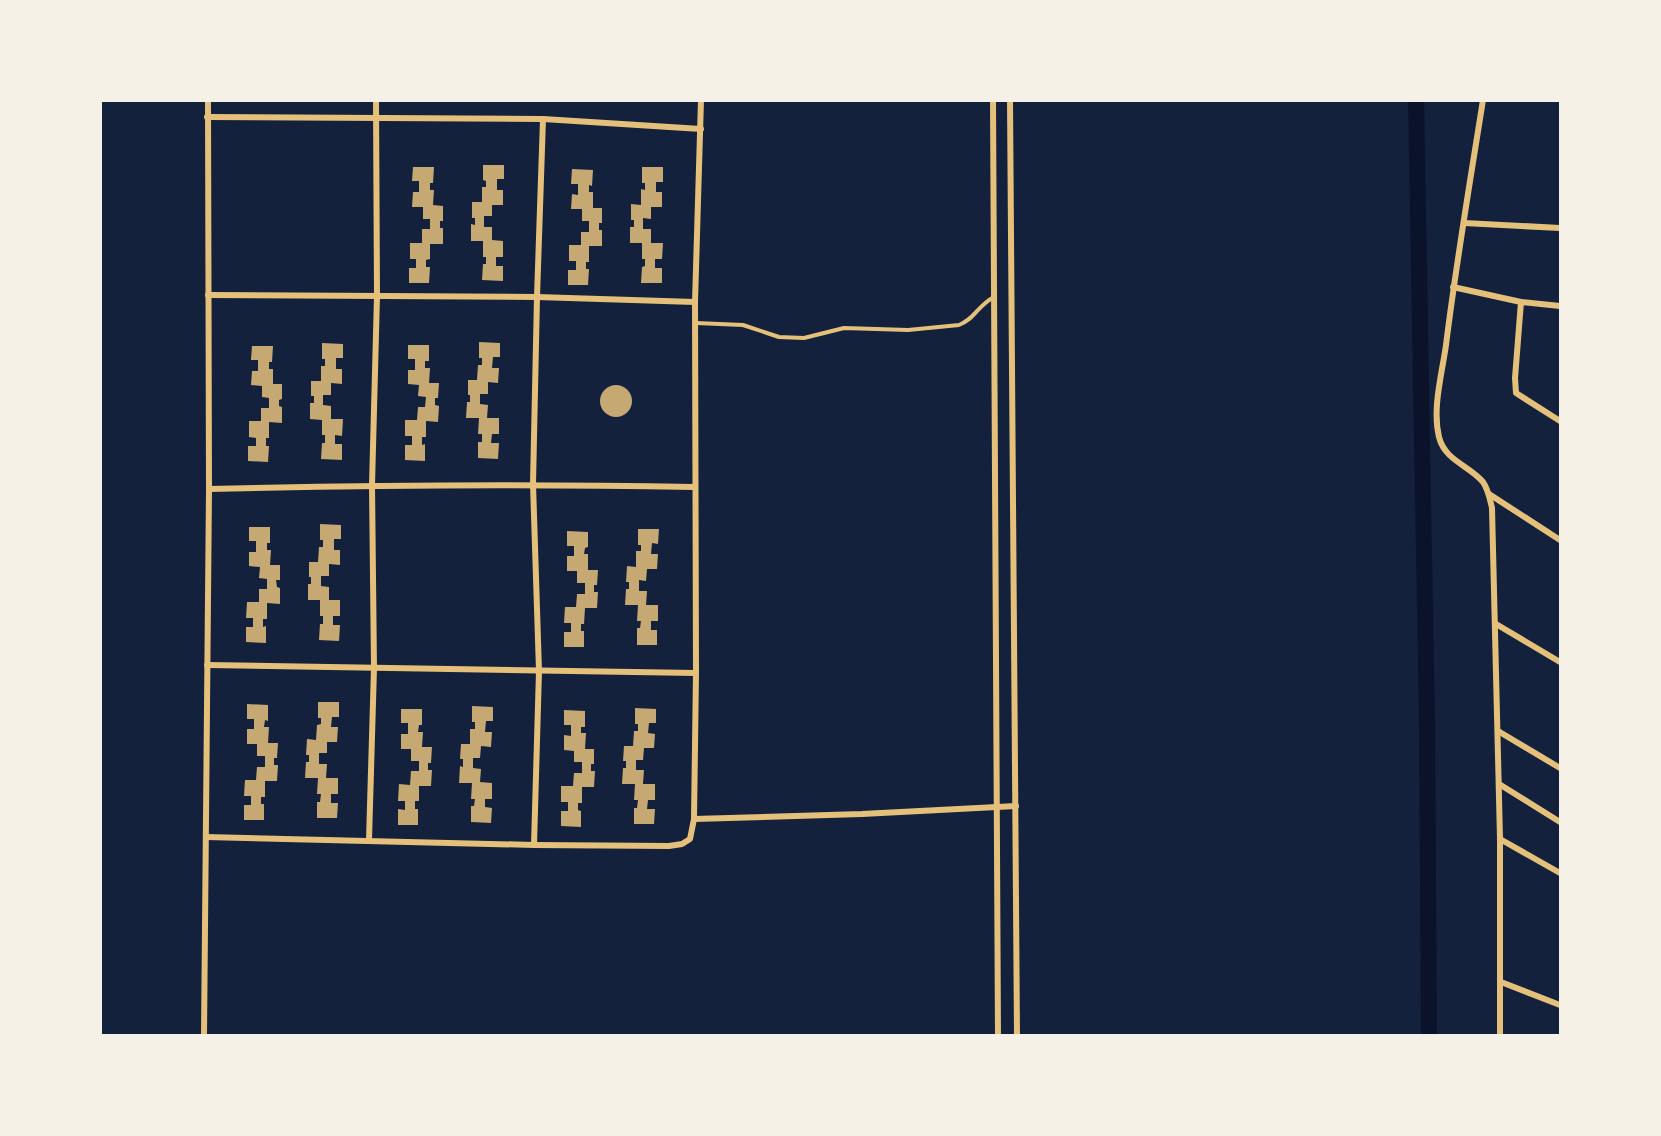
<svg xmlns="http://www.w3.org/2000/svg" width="1661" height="1136" viewBox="0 0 1661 1136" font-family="'Titillium Web',sans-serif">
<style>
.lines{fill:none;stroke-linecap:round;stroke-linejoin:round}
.canal{stroke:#0b132b;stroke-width:16}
.building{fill:#c6a872}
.service{stroke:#e5c07b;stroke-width:4}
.minor{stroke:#e5c07b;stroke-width:6}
</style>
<rect width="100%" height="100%" fill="#14213d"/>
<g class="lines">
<polyline class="canal" points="1416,100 1427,723 1429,1036"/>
</g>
<g class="building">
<polygon points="483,165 504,165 504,179 497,179 497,190 503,190 503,205 492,205 492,216 484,216 484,227 492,227 492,240 503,241 503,257 496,257 496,266 503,266 503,281 482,280 483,264 486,264 486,257 483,257 483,241 471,241 471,224 475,225 475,218 472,218 472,202 482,202 482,187 486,187 486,181 483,180"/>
<polygon points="413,167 434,167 433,183 430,183 430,190 434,190 433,205 443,206 443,221 440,221 440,228 443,228 443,244 430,244 430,259 426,260 426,267 430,267 429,283 409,283 409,268 416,268 416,259 410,259 410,243 422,243 422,229 430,229 430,219 423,219 423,207 412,207 413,192 419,192 419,181 412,181"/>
<polygon points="642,167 663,167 663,182 656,182 656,192 662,192 662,207 651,207 651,219 643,218 643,229 651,229 651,243 663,243 662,259 655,259 655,268 662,268 662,283 641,283 642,267 645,266 645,259 642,259 642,243 630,243 630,227 634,227 634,220 631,220 631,204 641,205 641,189 645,190 645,183 642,183"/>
<polygon points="572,169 593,170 592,186 589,185 589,192 593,192 593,208 602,208 602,223 599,223 599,230 602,230 602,246 589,246 589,262 586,262 586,269 589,269 588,285 568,285 568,270 576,270 576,261 569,261 569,245 581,245 581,232 589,232 589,221 582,221 582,209 571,209 572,194 578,195 578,184 571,184"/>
<polygon points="479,342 500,343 500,357 493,357 492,368 499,368 498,383 488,382 488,394 480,394 480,404 488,405 487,418 499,418 499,434 492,434 491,443 499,443 498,459 478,458 478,442 482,442 482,434 478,434 479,418 466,418 467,402 470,402 470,395 468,395 468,380 477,380 478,365 482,365 482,358 479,358"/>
<polygon points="322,343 343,344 343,358 336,358 336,369 342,369 342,384 331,383 331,395 323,395 323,405 331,406 331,419 343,419 342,436 335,435 335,444 342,444 342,460 321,459 322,443 325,443 325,435 322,435 322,420 310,419 310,403 314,403 314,396 311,396 311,381 321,381 321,366 325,366 325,359 322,359"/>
<polygon points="408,345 429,345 429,361 425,361 425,368 430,368 429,383 439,383 438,398 435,398 435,405 439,406 438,422 426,421 426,437 422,437 422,445 425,444 425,461 405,460 405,445 412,445 412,436 405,436 405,420 417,420 418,407 425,407 426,397 418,396 419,385 408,384 408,370 415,370 415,359 408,359"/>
<polygon points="252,346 273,346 272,362 269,362 269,369 273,369 273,384 282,384 282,399 279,400 279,406 282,407 282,423 269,422 269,438 266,438 266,446 269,446 268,462 248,461 248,446 256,446 256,438 249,437 249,421 261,421 261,408 269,408 269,398 262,397 262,386 251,385 252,371 258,371 258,360 251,360"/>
<circle cx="616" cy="401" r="16"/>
<polygon points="320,524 341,525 341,539 334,539 334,550 340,550 340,565 329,564 329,576 321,576 321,586 329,587 329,600 340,600 340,616 333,616 333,625 340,625 339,641 319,640 320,624 323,624 323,616 320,616 320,600 308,600 308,584 311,584 311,577 309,577 309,562 318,562 319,547 323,547 323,540 320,540"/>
<polygon points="249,527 270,527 270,543 267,543 267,550 271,550 270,565 280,565 280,580 276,580 277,587 280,588 280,604 267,603 267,619 263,619 263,627 266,626 266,643 246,642 246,627 253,627 253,618 246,618 247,602 259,602 259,589 267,589 267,579 259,578 260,567 249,566 249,552 256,552 256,541 249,541"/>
<polygon points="638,529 659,529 658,544 652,543 651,554 658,554 657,569 647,569 646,581 639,580 639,591 647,591 646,605 658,605 658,621 651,621 651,630 657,630 657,645 637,645 637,628 640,628 641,621 637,621 638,605 625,605 626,589 629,589 629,582 626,582 627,566 636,567 636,551 641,551 641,545 638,545"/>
<polygon points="567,531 588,532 588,547 585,548 584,554 588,554 588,570 598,570 597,585 594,585 594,592 598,592 597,608 585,608 584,624 581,624 581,631 584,631 584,647 564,647 564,632 571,632 571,623 564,623 565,607 576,607 577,594 585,594 585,583 577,583 577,571 567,571 567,556 574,556 574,546 567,546"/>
<polygon points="318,702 339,702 339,717 332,717 331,727 338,727 337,742 327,742 327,753 319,753 319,764 327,764 326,778 338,778 338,794 331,794 331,803 338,803 337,818 317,818 317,802 320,802 321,794 317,794 318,778 305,778 306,762 309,762 309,755 306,755 307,739 316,740 317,725 321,724 321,718 318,718"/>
<polygon points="247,704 268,705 268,721 265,720 264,727 269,727 268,743 278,743 277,758 274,758 274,765 278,765 277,781 265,781 265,797 261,797 261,804 264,804 264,820 244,820 244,805 251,805 251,796 244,796 245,780 256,780 257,767 265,767 265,756 257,756 257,744 247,744 247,729 254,729 254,719 247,719"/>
<polygon points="472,706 493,707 493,721 486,721 485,732 492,732 491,747 481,746 480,758 473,758 473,768 481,769 480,782 492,783 492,799 485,799 485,807 492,808 491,823 471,822 471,806 474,806 475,799 471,799 472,783 459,783 460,766 463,767 463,759 460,759 461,744 470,744 470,729 475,729 475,722 472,722"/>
<polygon points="635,708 656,709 656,723 649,723 648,733 655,734 654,748 644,748 643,760 636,760 636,770 644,770 643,784 655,784 655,800 648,800 647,809 655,809 654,824 634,824 634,808 637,808 638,800 634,800 635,784 622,784 623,768 626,768 626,761 623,761 624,746 633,746 634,731 638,731 638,724 635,724"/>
<polygon points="401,709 422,709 422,725 419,725 418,732 423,732 422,747 432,747 431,763 428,763 428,770 432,770 431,786 419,786 419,801 415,801 415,809 418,809 418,825 398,825 398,809 405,810 405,801 398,801 399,784 410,785 411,771 419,771 419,761 411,761 411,749 401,749 401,734 408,734 408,723 401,723"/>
<polygon points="564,710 585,711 585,727 581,727 581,733 586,733 585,749 594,749 594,764 591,764 591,771 595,771 594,787 582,787 582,803 578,803 578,810 581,811 581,827 561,826 561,811 568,811 568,802 561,802 561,786 573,786 574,773 582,773 582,762 574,762 574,751 564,750 564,735 571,736 571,725 564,725"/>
</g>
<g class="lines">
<path class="service" d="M 696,323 L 743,325 L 779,337 L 804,338 L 844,328 L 908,330 L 959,325 C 975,319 977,306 994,297"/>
<g class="minor">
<polyline points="993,100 998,1036"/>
<polyline points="1010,100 1017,1036"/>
<path d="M 1483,100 C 1470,182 1456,264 1446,345 C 1442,374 1432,408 1439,437 C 1445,461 1469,465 1483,482 C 1488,489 1490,499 1492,508 L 1500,839 L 1500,1036"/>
<polyline points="207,117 543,119 701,129"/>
<polyline points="1464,223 1560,228"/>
<polyline points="1453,287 1521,302 1560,306"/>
<polyline points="208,295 537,297 695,302"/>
<polyline points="1521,302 1515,378 1516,393 1560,421"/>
<path d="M 209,489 C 371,485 532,484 694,487"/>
<polyline points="1489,494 1560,540"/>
<polyline points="1496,624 1560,662"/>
<polyline points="207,665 696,673"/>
<polyline points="1498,731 1560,768"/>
<polyline points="1499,784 1560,822"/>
<polyline points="694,819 862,814 1016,806"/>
<polyline points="206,837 534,845 669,846 682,844 690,839 694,819 696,673 695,302 701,100"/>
<polyline points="1500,839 1560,873"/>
<polyline points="369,840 374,668 372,485 377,296 376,100"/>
<polyline points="534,845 539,671 533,484 537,297 543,119"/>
<polyline points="1501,982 1560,1005"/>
<polyline points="204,1036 209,489 208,100"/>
</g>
</g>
<rect width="1661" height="1136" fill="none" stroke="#f6f1e7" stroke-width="204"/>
</svg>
